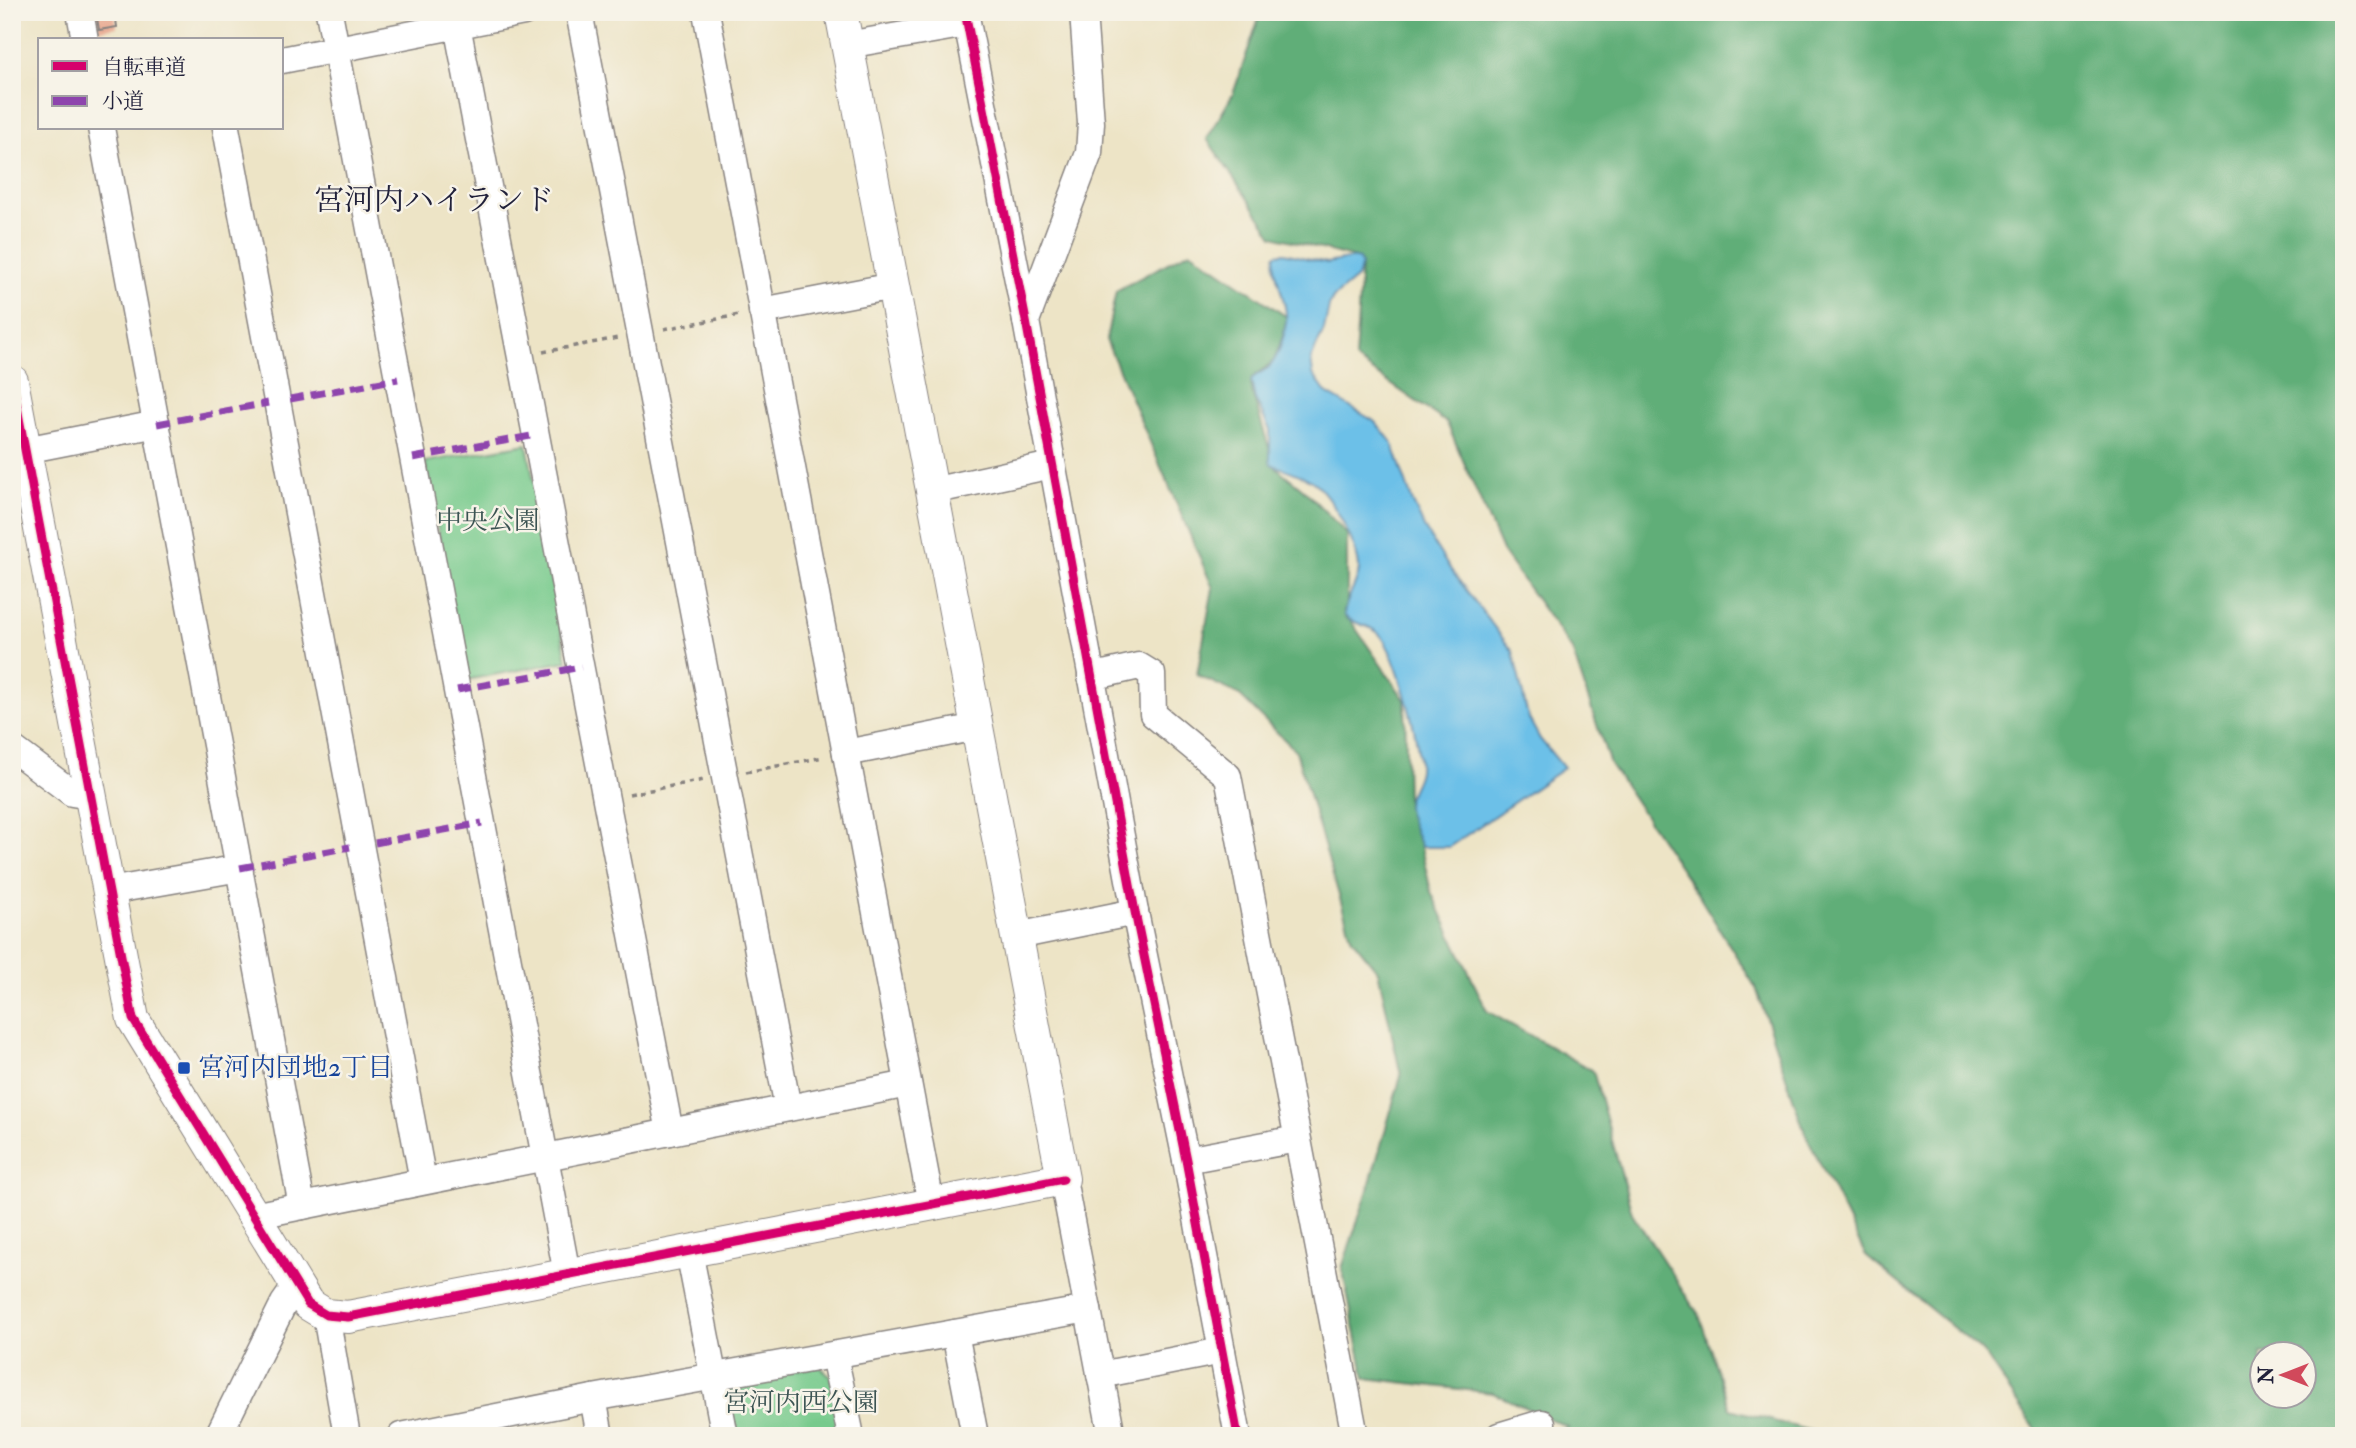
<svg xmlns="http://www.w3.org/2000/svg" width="2356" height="1448" viewBox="0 0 2356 1448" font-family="'IM FELL Double Pica','Noto Serif JP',serif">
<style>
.green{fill:#77ca8c;stroke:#4c7664;stroke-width:2}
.forest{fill:#61ae78;stroke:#42685a;stroke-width:2;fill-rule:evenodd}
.water{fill:#6cc0e8;stroke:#477192;stroke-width:2}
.building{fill:#e6a187}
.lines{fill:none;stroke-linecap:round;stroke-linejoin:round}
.minor-casing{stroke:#888380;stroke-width:29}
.tertiary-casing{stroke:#888380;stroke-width:34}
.path{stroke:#888380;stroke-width:3.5;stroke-dasharray:5 5;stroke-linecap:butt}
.minor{stroke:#fff;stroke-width:26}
.tertiary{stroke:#fff;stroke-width:32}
.quiet{stroke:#8e44ad;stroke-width:7;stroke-dasharray:14 7;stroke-linecap:butt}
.cycleway-casing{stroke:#f7f3e8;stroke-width:13}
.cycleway{stroke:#d6006c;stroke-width:9}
.transit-dot{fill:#1a4fb4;stroke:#f7f3e8;stroke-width:2.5}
.labels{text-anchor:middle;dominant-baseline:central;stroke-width:5;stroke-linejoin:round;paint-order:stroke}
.park-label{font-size:26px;fill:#3c5453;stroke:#f7f3e8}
.transit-label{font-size:26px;fill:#164399;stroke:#f7f3e8;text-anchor:start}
.quarter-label{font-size:30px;fill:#22223b;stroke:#f7f3e8}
</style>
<rect width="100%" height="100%" fill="#f7f3e8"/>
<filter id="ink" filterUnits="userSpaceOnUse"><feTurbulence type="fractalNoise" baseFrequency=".0143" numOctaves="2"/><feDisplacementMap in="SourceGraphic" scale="14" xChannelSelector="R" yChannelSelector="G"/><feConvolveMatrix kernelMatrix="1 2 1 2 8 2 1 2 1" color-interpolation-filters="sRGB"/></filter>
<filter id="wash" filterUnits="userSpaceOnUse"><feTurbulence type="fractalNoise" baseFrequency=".00686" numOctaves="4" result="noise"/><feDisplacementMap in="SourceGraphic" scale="28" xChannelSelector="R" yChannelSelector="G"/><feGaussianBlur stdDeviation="1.57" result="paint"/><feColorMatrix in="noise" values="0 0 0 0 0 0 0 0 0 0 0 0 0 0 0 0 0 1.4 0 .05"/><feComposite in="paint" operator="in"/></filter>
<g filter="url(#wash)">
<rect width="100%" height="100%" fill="#ede4c6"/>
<g class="green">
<polygon points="527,444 567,661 466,680 425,462"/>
<polygon points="819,1366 831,1376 842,1436 735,1436 727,1393 737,1380"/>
</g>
<g class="forest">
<path d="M 1261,12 L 2344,12 L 2344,1436 L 2040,1436 L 1984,1353 L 1866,1256 L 1805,1133 L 1756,988 L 1699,896 L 1610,764 L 1572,650 L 1502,551 L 1447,423 L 1355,359 L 1361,265 L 1359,259 L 1273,236 L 1207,139 L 1233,94 ZM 2262,1354 L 2304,1354 L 2304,1396 L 2262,1396 Z"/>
<polygon points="1190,251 1287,317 1284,333 1274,361 1252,378 1251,389 1270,451 1272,464 1304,490 1347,534 1347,601 1344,611 1346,618 1350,620 1405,700 1407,806 1421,847 1431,892 1487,1011 1593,1071 1632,1213 1699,1315 1730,1409 1815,1432 1817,1436 1550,1436 1568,1427 1493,1393 1365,1378 1342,1268 1367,1193 1401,1076 1378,971 1352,939 1296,751 1238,694 1197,675 1213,588 1106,340 1116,291"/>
</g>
<path class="water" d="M 1284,253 L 1327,263 L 1353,258 L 1359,259 L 1361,265 L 1357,278 L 1333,298 L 1329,306 L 1324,330 L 1311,359 L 1313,374 L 1326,393 L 1374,421 L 1392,442 L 1413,503 L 1426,531 L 1448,566 L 1513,652 L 1528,717 L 1540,739 L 1564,768 L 1449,847 L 1421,847 C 1418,837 1407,816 1407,806 C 1407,794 1418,782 1419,770 C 1421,744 1397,656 1381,636 C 1371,623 1353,626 1344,615 C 1345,598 1359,584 1359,568 C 1358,546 1333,500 1317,485 C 1306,475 1285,470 1271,464 L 1270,460 L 1270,430 L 1255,399 L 1251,381 C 1255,374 1261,373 1268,368 C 1278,359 1284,337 1286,323 C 1289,302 1269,269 1276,254 Z"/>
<g id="blocks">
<polygon class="building" points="96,12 115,12 117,27 99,30"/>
</g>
</g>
<g filter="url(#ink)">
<use href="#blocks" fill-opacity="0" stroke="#888380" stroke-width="2"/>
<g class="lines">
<g class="minor-casing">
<g id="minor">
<polyline points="80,12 85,40"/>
<polyline points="329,12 567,1274"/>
<polyline points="579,12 788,1108"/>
<polyline points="706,12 931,1204"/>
<polyline points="965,12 1026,321 1135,912 1186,1160 1238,1436"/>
<polyline points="457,25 670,1132"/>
<polyline points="847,45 967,24"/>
<polyline points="282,60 524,12"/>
<polyline points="101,128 302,1206"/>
<polyline points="226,128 423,1181"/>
<polyline points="762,311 893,286"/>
<polyline points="1026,321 1089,153 1091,123 1083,12"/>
<polyline points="25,450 157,424"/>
<polyline points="932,491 1052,465"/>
<polyline points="1091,677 1139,666 1152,674 1153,714 1228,776 1355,1436"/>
<polyline points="12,748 72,793 91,796"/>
<polyline points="846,753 977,727"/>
<polyline points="109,891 240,868"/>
<polyline points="1017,936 1135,912"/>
<polyline points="1186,1160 1297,1139"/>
<polyline points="1063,1179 1112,1436"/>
<polyline points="253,1216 908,1084"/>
<polyline points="689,1251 725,1436"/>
<polyline points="326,1315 347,1436"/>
<polyline points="955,1333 975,1436"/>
<polyline points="834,1355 851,1436"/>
<polyline points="1100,1375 1222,1351"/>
<polyline points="593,1398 600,1436"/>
<polyline points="218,1436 284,1303 296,1286"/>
<polyline points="401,1436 593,1398 1088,1309"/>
<polyline points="1499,1436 1542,1423"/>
</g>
</g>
<g class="tertiary-casing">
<polyline id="tertiary" points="12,381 133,1019 308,1304 326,1315 348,1317 1063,1179 841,12"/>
</g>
<g class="path">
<polyline points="664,329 739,315"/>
<polyline points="543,352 618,338"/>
<polyline points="746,772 824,757"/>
<polyline points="629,794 704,780"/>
</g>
<use href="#minor" class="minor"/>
<use href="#tertiary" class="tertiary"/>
<g class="quiet">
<polyline points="290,399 398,379"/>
<polyline points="157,424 268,403"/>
<polyline points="413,458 536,435"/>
<polyline points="457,690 581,667"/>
<polyline points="375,843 482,823"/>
<polyline points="240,868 350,847"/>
</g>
<g class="cycleway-casing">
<g id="cycleway">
<polyline points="965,12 1026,321 1135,912 1186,1160 1238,1436"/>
<polyline points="12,381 133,1019 308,1304 326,1315 348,1317 1063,1179"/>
</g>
</g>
<use href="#cycleway" class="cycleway"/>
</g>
</g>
<rect class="transit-dot" x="177" y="1061" width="14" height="14" rx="3.5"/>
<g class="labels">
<g class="park-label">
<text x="488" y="521">中央公園</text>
<text x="801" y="1403">宮河内西公園</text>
</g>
<g class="transit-label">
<text x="198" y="1068">宮河内団地2丁目</text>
</g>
<g class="quarter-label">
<text x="434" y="200">宮河内ハイランド</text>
</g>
</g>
<rect width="2356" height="1448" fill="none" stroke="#f7f3e8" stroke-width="42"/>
<rect x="38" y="38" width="245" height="91" fill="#f7f3e8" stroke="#a29fa3" stroke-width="2"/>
<rect x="52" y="61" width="35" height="10" fill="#d6006c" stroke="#a29fa3" stroke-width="2"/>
<text x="102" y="74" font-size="21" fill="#22223b">自転車道</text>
<rect x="52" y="96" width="35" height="10" fill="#8e44ad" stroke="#a29fa3" stroke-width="2"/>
<text x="102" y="108" font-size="21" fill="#22223b">小道</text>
<g transform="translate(2283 1375) rotate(270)"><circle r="33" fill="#f7f3e8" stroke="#a29fa3" stroke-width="2"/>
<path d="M0-5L12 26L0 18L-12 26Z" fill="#d1495b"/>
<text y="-10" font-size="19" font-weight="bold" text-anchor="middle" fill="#22223b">N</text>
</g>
</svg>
